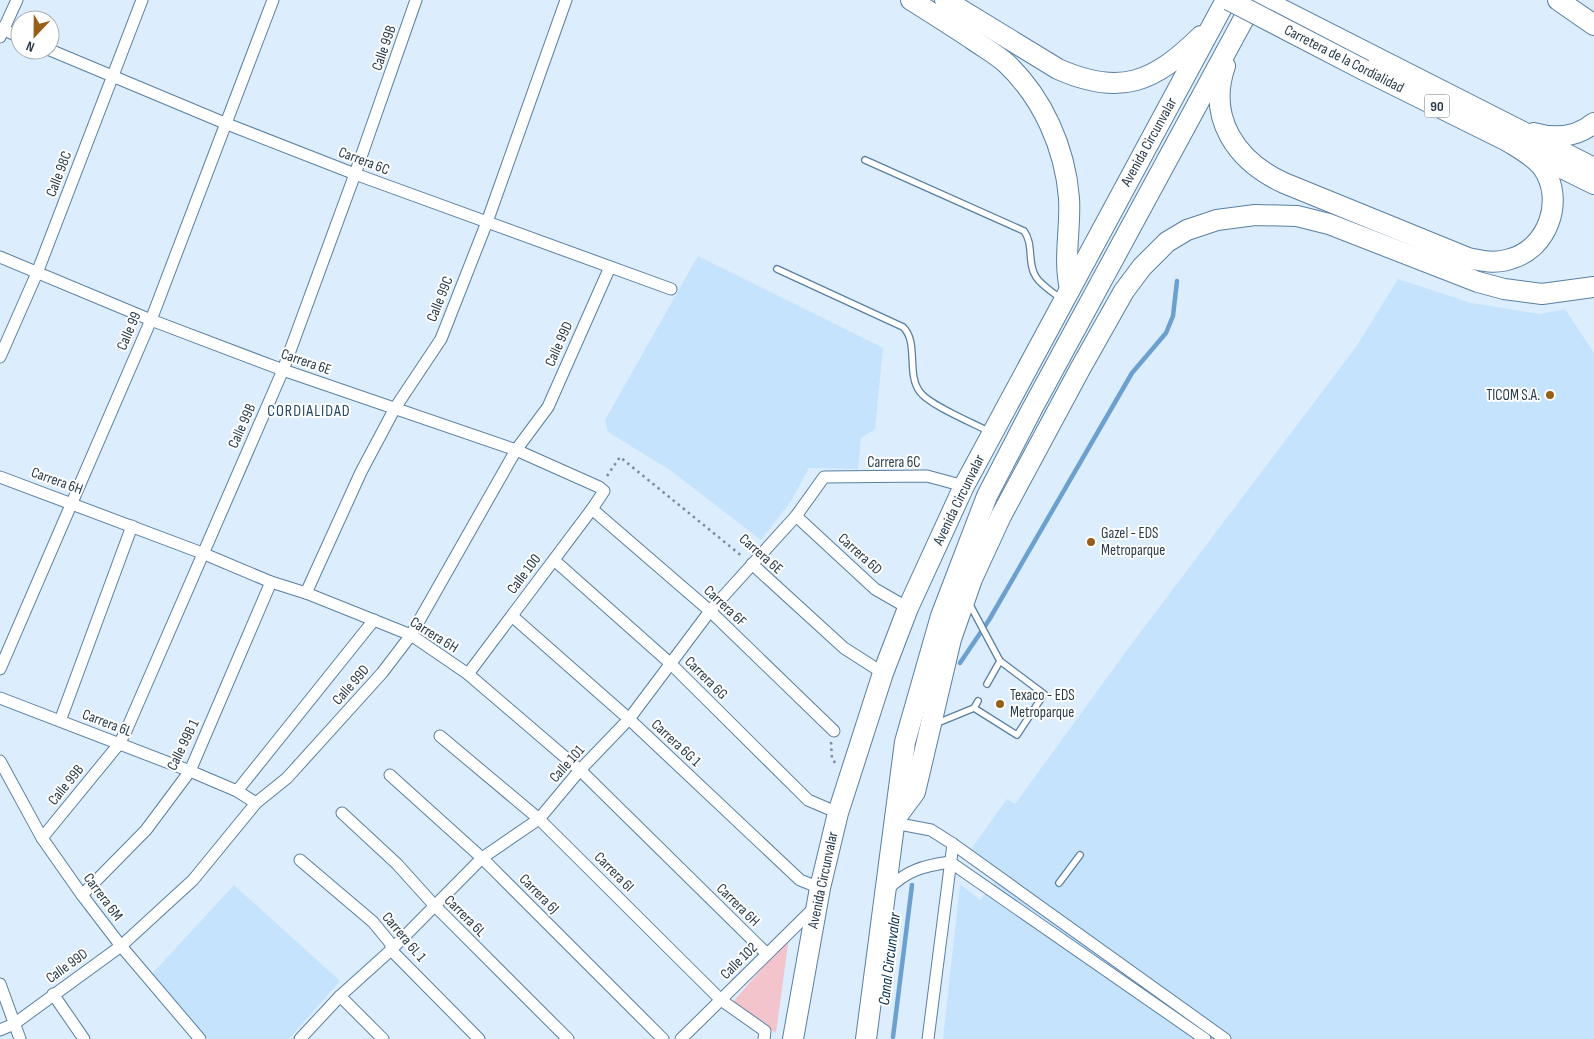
<svg xmlns="http://www.w3.org/2000/svg" width="1594" height="1039" viewBox="0 0 1594 1039" font-family="'Sofia Sans Condensed',sans-serif">
<style>
.built{fill:#c6e3fe}
.green{fill:#f4c4cc}
.lines{fill:none;stroke-linecap:round;stroke-linejoin:round}
.stream{stroke:#6ca0ce;stroke-width:4.5}
.lane-casing{stroke:#597fa2;stroke-width:8}
.street-casing{stroke:#597fa2;stroke-width:13}
.highway-casing{stroke:#597fa2;stroke-width:22}
.path{stroke:#7b8c9c;stroke-width:2.5;stroke-dasharray:2.5 4;stroke-linecap:butt}
.lane{stroke:#fff;stroke-width:5.5}
.street{stroke:#fff;stroke-width:11}
.highway{stroke:#fff;stroke-width:20}
.highway-bridge-casing{stroke:#597fa2;stroke-width:22;stroke-linecap:butt}
.highway-bridge{stroke:#fff;stroke-width:20}
.poi-dot{fill:#975f1a;stroke:#fff;stroke-width:2}
.labels{text-anchor:middle;dominant-baseline:central;stroke-width:4;stroke-linejoin:round;paint-order:stroke}
.shield{fill:#fff;stroke:#6a7680;stroke-width:1}
.shield-label{font-size:14px;font-weight:bold;fill:#2a3b4a}
.street-label{font-size:15px;fill:#2a3b4a;stroke:#fff}
.poi-label{font-size:15px;fill:#2a3b4a;stroke:#fff;text-anchor:start}
.neighbourhood-label{font-size:16px;letter-spacing:1px;fill:#214766;stroke:#fff}
.water-label{font-size:16px;font-style:italic;fill:#042e4c;stroke:#fff}
</style>
<rect width="100%" height="100%" fill="#dcedfd"/>
<g class="built">
<polygon points="698,256 883,348 875,429 861,438 858,469 809,468 791,501 761,540 670,470 608,432 605,420"/>
<polygon points="1398,279 1471,303 1540,314 1565,309 1594,353 1594,1039 943,1039 960,884 980,900 1003,872 971,849 1007,799 1015,804 1133,642 1356,347"/>
<polygon points="234,885 340,981 289,1039 208,1039 152,974"/>
</g>
<polygon class="green" points="789,937 776,1033 732,1003"/>
<g class="lines">
<g class="stream">
<polyline points="960,663 989,620 1132,373 1166,333 1173,316 1177,281"/>
<polyline points="893,1037 912,885"/>
</g>
<g class="lane-casing">
<g id="lane">
<path d="M 865,160 L 1024,231 C 1034,244 1027,264 1036,277 C 1042,286 1053,292 1061,299"/>
<path d="M 777,269 L 903,327 C 919,342 906,374 920,392 C 929,405 975,424 990,432"/>
<polyline points="969,603 1000,661 987,684"/>
<polyline points="974,708 1017,735 1044,694 1000,661"/>
<polyline points="935,724 974,708 978,701"/>
<polyline points="1059,883 1080,855"/>
</g>
</g>
<g class="street-casing">
<g id="street">
<polyline points="0,28 20,37"/>
<polyline points="0,37 17,0"/>
<polyline points="50,50 227,124 355,174 671,289"/>
<polyline points="0,257 151,320 283,370 516,450 599,487 604,491 592,509 468,674"/>
<polyline points="0,357 37,273 142,0"/>
<polyline points="0,477 202,553 271,582 306,593 411,635 468,674 580,770 767,954"/>
<polyline points="592,509 710,611 834,731"/>
<polyline points="796,516 875,589 908,608"/>
<polyline points="554,560 671,664 808,800 838,813"/>
<polyline points="752,564 844,648 883,673"/>
<polyline points="306,593 361,472 395,408 441,339 487,222 566,0"/>
<polyline points="512,616 629,719 800,880 820,888"/>
<polyline points="0,669 151,320 273,0"/>
<polyline points="0,698 190,771 237,791 256,803"/>
<polyline points="60,721 132,526"/>
<polyline points="440,736 539,819 721,1000 765,1031 764,1039"/>
<polyline points="0,761 42,838 82,895 121,946 200,1039"/>
<polyline points="390,775 482,858 663,1039"/>
<polyline points="237,791 374,620"/>
<polyline points="342,813 397,864 434,905 568,1039"/>
<polyline points="894,823 931,830 953,844 1225,1039"/>
<polyline points="42,838 119,744 126,731 283,370 355,174 416,0"/>
<polyline points="300,860 373,922 391,944 391,950 479,1039"/>
<path d="M 887,890 C 907,870 923,866 950,862 L 1205,1039"/>
<polyline points="82,895 146,830 190,771 271,582"/>
<polyline points="0,984 20,1039"/>
<polyline points="53,994 84,1039"/>
<polyline points="340,996 383,1039"/>
<polyline points="0,1030 14,1024 121,946 193,880 256,803 287,778 382,673 411,635 516,450 548,407 610,267"/>
<polyline points="300,1039 340,996 391,950 482,858 539,819 580,770 629,719 710,611 796,516 824,477 927,476 964,486"/>
<polyline points="681,1039 815,907"/>
<polyline points="928,1039 953,844"/>
</g>
</g>
<g class="highway-casing">
<g id="highway">
<path d="M 911,0 C 932,13 952,26 972,39 C 983,47 996,54 1006,63 C 1043,98 1065,148 1069,198 C 1071,228 1063,259 1070,289"/>
<path d="M 945,0 L 1058,69 C 1121,97 1154,82 1201,36"/>
<polyline points="1263,0 1594,168"/>
<polyline points="1558,0 1594,25"/>
<path d="M 1225,66 C 1207,118 1236,161 1284,183 L 1468,258 C 1482,261 1496,264 1510,259 C 1548,249 1565,200 1543,168 C 1535,157 1520,149 1509,142"/>
<polyline points="1364,70 1594,184"/>
<path d="M 1534,133 C 1555,139 1577,137 1594,123"/>
<polyline points="895,819 915,792 951,639 972,579 1001,516 1080,369 1124,291 1142,267 1167,242 1187,230 1217,220 1255,215 1297,216 1329,224 1478,282 1504,289 1542,294 1594,287"/>
<polyline points="793,1039 820,888 838,813 883,673 908,608 964,486 1226,0"/>
<polyline points="866,1039 905,742 941,616 987,496 1032,409 1254,0"/>
</g>
</g>
<g class="path">
<polyline points="607,476 620,457 743,557"/>
<polyline points="831,742 832,759 837,765"/>
</g>
<use href="#lane" class="lane"/>
<use href="#street" class="street"/>
<use href="#highway" class="highway"/>
<g class="highway-bridge-casing">
<polyline id="highway-bridge" points="1229,0 1364,70"/>
</g>
<use href="#highway-bridge" class="highway-bridge"/>
</g>
<g class="poi-dot">
<circle cx="1550" cy="395" r="5"/>
<circle cx="1091" cy="542" r="5"/>
<circle cx="1000" cy="704" r="5"/>
</g>
<g class="labels">
<rect class="shield" x="1424.5" y="94.5" width="25" height="23" rx="4"/>
<g class="shield-label">
<text x="1437" y="106">90</text>
</g>
<g class="street-label">
<text transform="translate(384 48) rotate(-71)">Calle 99B</text>
<text transform="translate(1344 59) rotate(27)">Carretera de la Cordialidad</text>
<text transform="translate(1149 142) rotate(-61)">Avenida Circunvalar</text>
<text transform="translate(364 161) rotate(21)">Carrera 6C</text>
<text transform="translate(59 174) rotate(-69)">Calle 98C</text>
<text transform="translate(440 299) rotate(-68)">Calle 99C</text>
<text transform="translate(129 331) rotate(-67)">Calle 99</text>
<text transform="translate(559 344) rotate(-66)">Calle 99D</text>
<text transform="translate(306 362) rotate(19)">Carrera 6E</text>
<text transform="translate(242 426) rotate(-66)">Calle 99B</text>
<text x="894" y="462">Carrera 6C</text>
<text transform="translate(57 481) rotate(20)">Carrera 6H</text>
<text transform="translate(959 500) rotate(-64)">Avenida Circunvalar</text>
<text transform="translate(761 554) rotate(41)">Carrera 6E</text>
<text transform="translate(860 554) rotate(42)">Carrera 6D</text>
<text transform="translate(524 574) rotate(-53)">Calle 100</text>
<text transform="translate(725 606) rotate(43)">Carrera 6F</text>
<text transform="translate(434 635) rotate(32)">Carrera 6H</text>
<text transform="translate(706 678) rotate(45)">Carrera 6G</text>
<text transform="translate(351 685) rotate(-49)">Calle 99D</text>
<text transform="translate(107 723) rotate(21)">Carrera 6L</text>
<text transform="translate(676 743) rotate(43)">Carrera 6G 1</text>
<text transform="translate(183 745) rotate(-64)">Calle 99B 1</text>
<text transform="translate(567 764) rotate(-48)">Calle 101</text>
<text transform="translate(66 785) rotate(-51)">Calle 99B</text>
<text transform="translate(614 872) rotate(45)">Carrera 6I</text>
<text transform="translate(823 880) rotate(-78)">Avenida Circunvalar</text>
<text transform="translate(539 894) rotate(45)">Carrera 6J</text>
<text transform="translate(103 897) rotate(53)">Carrera 6M</text>
<text transform="translate(738 905) rotate(45)">Carrera 6H</text>
<text transform="translate(465 916) rotate(45)">Carrera 6L</text>
<text transform="translate(404 937) rotate(50)">Carrera 6L 1</text>
<text transform="translate(739 961) rotate(-45)">Calle 102</text>
<text transform="translate(67 966) rotate(-36)">Calle 99D</text>
</g>
<g class="poi-label">
<text x="1540" y="395" text-anchor="end">TICOM S.A.</text>
<text x="1101" y="533">Gazel - EDS<tspan x="1101" dy="17">Metroparque</tspan></text>
<text x="1010" y="695">Texaco - EDS<tspan x="1010" dy="17">Metroparque</tspan></text>
</g>
<g class="neighbourhood-label">
<text x="309" y="411">CORDIALIDAD</text>
</g>
<g class="water-label">
<text transform="translate(890 959) rotate(-83)">Canal Circunvalar</text>
</g>
</g>
<g transform="translate(35 35) rotate(202)"><circle r="24" fill="#ffffff" stroke="#aab1b7"/>
<path d="M0-4L9 19L0 12L-9 19Z" fill="#975f1a"/>
<text y="-8" font-size="14" font-weight="bold" text-anchor="middle" fill="#2a3b4a">N</text>
</g>
</svg>
